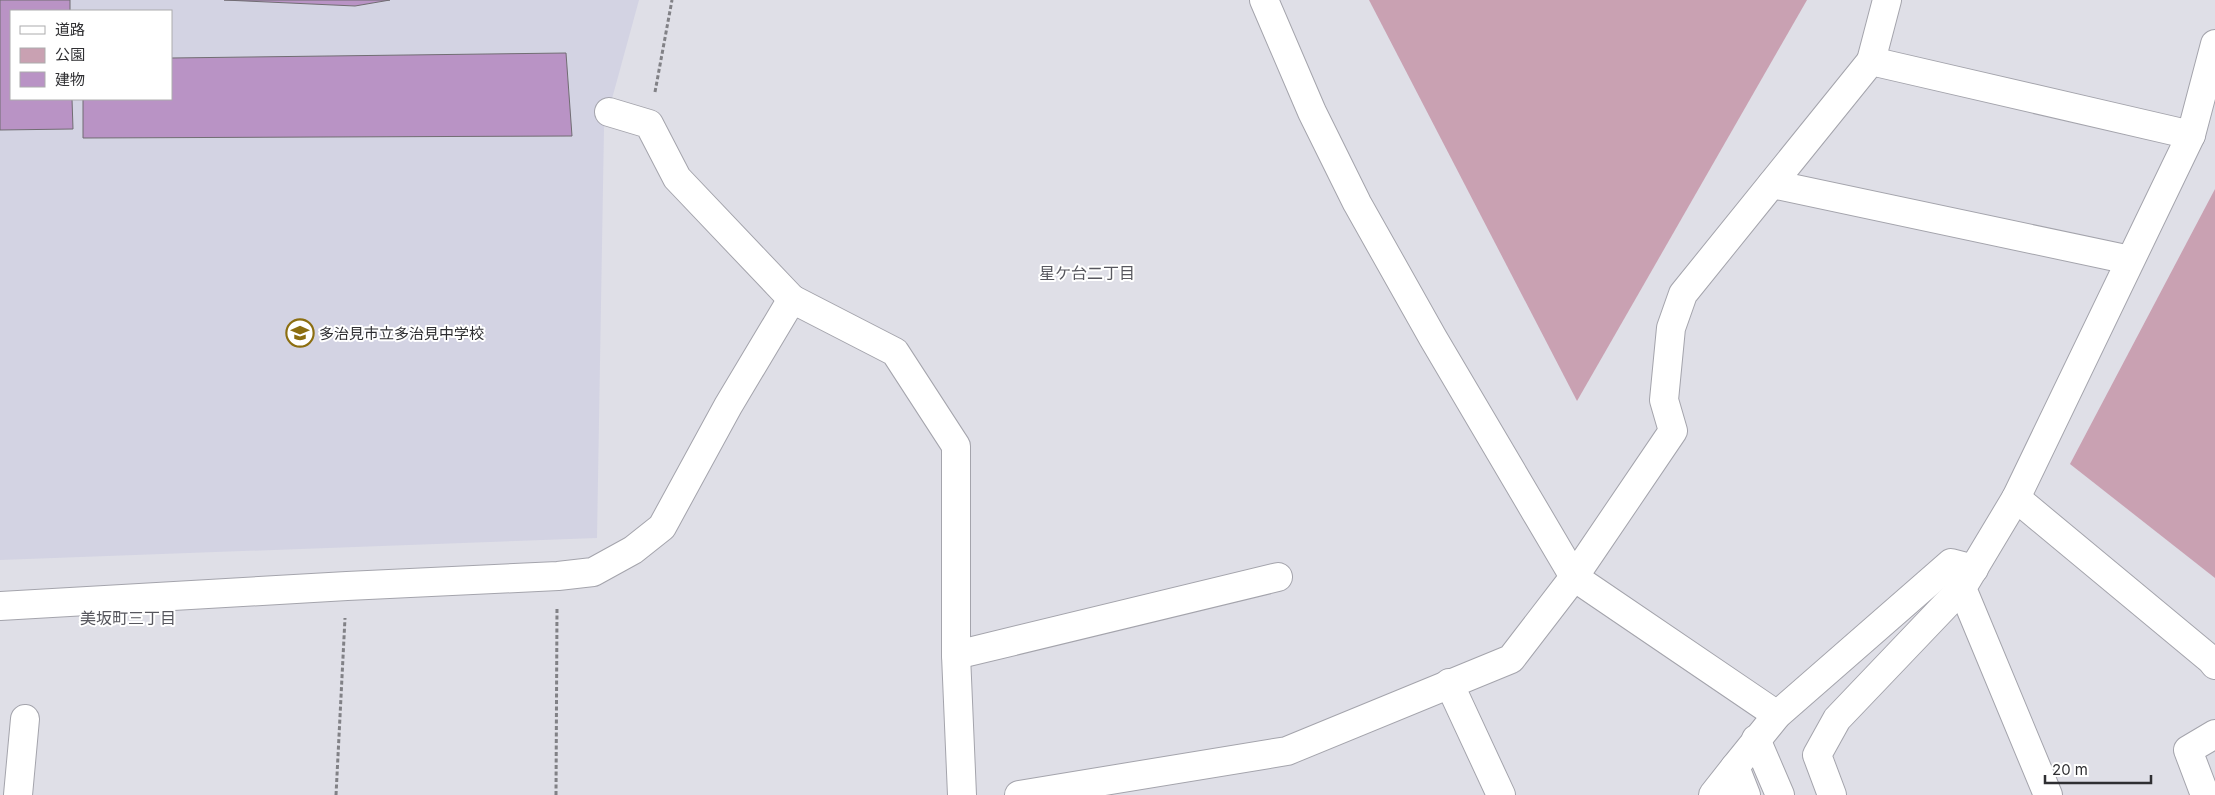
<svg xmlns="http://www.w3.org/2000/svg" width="2215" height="795" viewBox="0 0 2215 795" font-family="Inter,'Noto Sans JP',sans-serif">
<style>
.built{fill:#d3d3e3;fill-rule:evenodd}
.green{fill:#c9a1b2}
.building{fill:#b993c5;stroke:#716d73}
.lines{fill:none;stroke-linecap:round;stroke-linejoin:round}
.minor-casing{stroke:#a4a4ac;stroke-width:30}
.path{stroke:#818186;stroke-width:3;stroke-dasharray:4 2.5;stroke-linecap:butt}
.minor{stroke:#fff;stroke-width:28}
.labels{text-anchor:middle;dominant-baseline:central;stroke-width:4;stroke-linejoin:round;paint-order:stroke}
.poi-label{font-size:15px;fill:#2f2f32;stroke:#fff;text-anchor:start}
.neighbourhood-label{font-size:16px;fill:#57575e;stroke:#fff}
</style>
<rect width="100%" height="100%" fill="#dfdfe7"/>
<path class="built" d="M 0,0 L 639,0 L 604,128 L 597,538 L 0,560 ZM 11,11 L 171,11 L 171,99 L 11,99 Z"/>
<g class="green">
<polygon points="1369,0 1807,0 1577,401"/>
<polygon points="2215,189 2215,578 2070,464"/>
</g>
<g class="building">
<polygon points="0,0 70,0 70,11 11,11 11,99 72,99 73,129 0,130"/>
<polygon points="224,0 390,0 355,6"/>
<polygon points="566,53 572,136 83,138 83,99 171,99 171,58"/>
</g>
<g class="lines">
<g class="minor-casing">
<g id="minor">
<polyline points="1264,0 1312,112 1357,203 1433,338 1574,577 1777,715"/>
<polyline points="1871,61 1887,0"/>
<polyline points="609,112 649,124 677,178 792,299"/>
<polyline points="1772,184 2130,260"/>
<polyline points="2016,498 2211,660 2215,665"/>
<polyline points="0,606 347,586 558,576 593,572 633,550 662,527 728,406 792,299 895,352 956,446 956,655 962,795"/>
<polyline points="956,655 1278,577"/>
<polyline points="1449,683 1501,795"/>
<polyline points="1756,739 1780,795"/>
<polyline points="18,795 25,719"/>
<polyline points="1019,795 1287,751 1511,659 1574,577 1673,431 1664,400 1671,328 1683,294 1871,61 2191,135"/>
<polyline points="1713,795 1735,767"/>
<polyline points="1746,795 1735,767 1777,715 1951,563 1974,569"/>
<polyline points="1832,795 1817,755 1837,719 1962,588"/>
<polyline points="2048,795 1962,588 2016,498 2191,135 2215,44"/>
<polyline points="2205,795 2188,750 2215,734"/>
</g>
</g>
<g class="path">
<polyline points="655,92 672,0"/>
<polyline points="336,795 345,618"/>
<polyline points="556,795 557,608"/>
</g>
<use href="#minor" class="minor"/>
</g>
<defs>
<g id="school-ring" transform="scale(1.4375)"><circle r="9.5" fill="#fff" stroke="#8c6e10" stroke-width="1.5"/><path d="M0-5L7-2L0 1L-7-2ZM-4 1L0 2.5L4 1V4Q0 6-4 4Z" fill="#8c6e10"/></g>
</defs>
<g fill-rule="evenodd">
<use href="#school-ring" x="300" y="333"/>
</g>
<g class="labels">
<g class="poi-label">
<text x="319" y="333">多治見市立多治見中学校</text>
</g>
<g class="neighbourhood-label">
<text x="1087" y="273">星ケ台二丁目</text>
<text x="128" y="618">美坂町三丁目</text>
</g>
</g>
<rect x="10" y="10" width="162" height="90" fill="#ffffff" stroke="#acacad"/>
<rect x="20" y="26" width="25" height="8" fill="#ffffff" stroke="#acacad"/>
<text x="55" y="35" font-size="15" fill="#2f2f32">道路</text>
<rect x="20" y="48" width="25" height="15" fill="#c9a1b2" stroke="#acacad"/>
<text x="55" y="60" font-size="15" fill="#2f2f32">公園</text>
<rect x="20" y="72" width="25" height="15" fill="#b993c5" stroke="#acacad"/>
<text x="55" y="85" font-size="15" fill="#2f2f32">建物</text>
<path d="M2045 775v8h106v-8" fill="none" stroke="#2f2f32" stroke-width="2.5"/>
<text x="2052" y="775" font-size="15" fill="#2f2f32" stroke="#ffffff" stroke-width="4" paint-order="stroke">20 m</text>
</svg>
